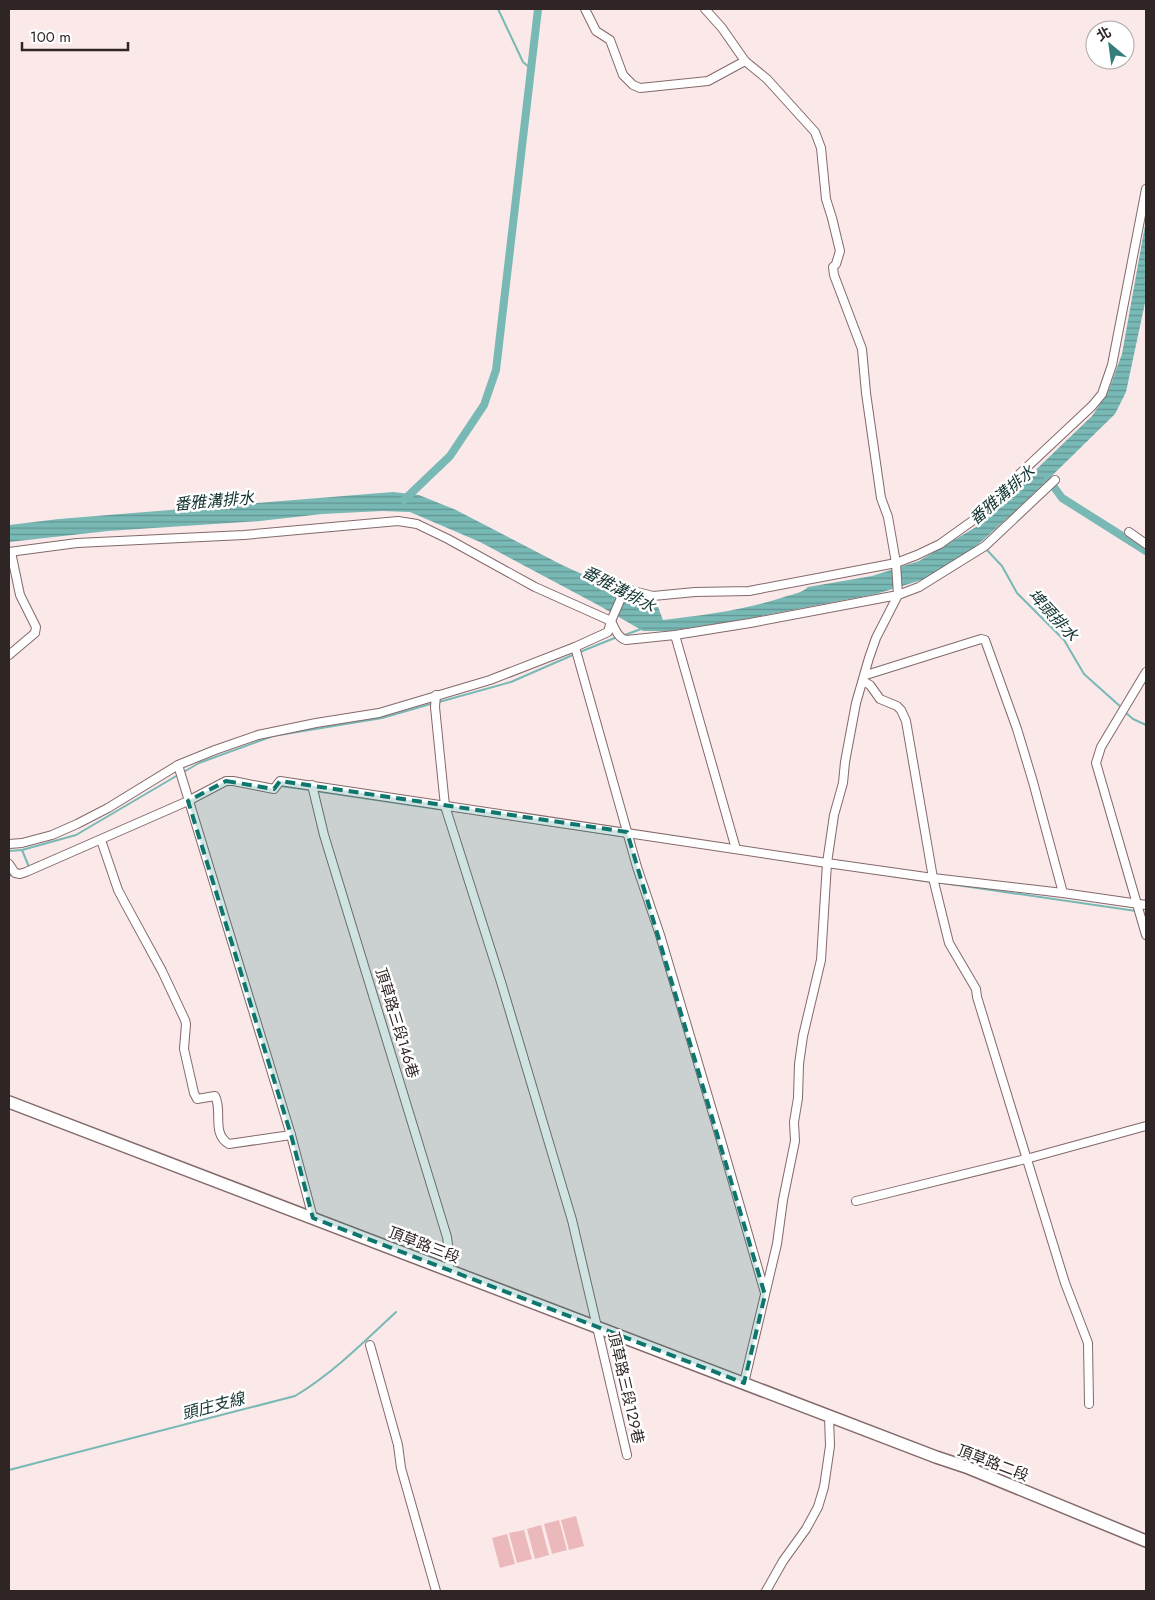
<svg xmlns="http://www.w3.org/2000/svg" width="1155" height="1600" viewBox="0 0 1155 1600" font-family="Jost,'Noto Sans TC',sans-serif">
<style>
.pitch{fill:#ebb9bc}
.water{fill:url(#water-rules)}
.lines{fill:none;stroke-linecap:round;stroke-linejoin:round}
.stream{stroke:#78b8b5;stroke-width:2}
.canal{stroke:#78b8b5;stroke-width:8}
.street-casing{stroke:#84696a;stroke-width:10}
.secondary-casing{stroke:#84696a;stroke-width:14}
.street{stroke:#fff;stroke-width:8}
.secondary{stroke:#fff;stroke-width:11}
.marked{fill:#0f766e;fill-opacity:0.2;stroke:#0f766e;stroke-width:4;stroke-dasharray:10 6;stroke-linejoin:round}
.labels{text-anchor:middle;dominant-baseline:central;stroke-width:5;stroke-linejoin:round;paint-order:stroke}
.street-label{font-size:15px;fill:#302525;stroke:#fff}
.water-label{font-size:16px;font-style:italic;fill:#113231;stroke:#fff}
</style>
<defs>
<pattern id="water-rules" width="6" height="5" patternUnits="userSpaceOnUse" patternTransform="scale(1.25)"><rect width="6" height="5" fill="#78b8b5"/><path d="M0 2.5h6" fill="none" stroke="#639593"/></pattern>
</defs>
<rect width="100%" height="100%" fill="#fbe8e9"/>
<g class="pitch">
<polygon points="576,1516 584,1546 569,1550 561,1520"/>
<polygon points="559,1520 567,1550 552,1554 544,1524"/>
<polygon points="541,1525 549,1555 535,1559 527,1529"/>
<polygon points="524,1530 532,1559 517,1563 509,1533"/>
<polygon points="507,1534 515,1564 500,1568 492,1538"/>
</g>
<path class="water" d="M 1146,220 L 1146,298 L 1126,392 L 1115,414 L 1023,504 L 974,548 L 925,579 L 876,594 L 735,621 L 669,631 L 643,631 L 598,605 L 480,542 L 410,512 L 382,511 L 322,514 L 260,521 L 108,531 L 9,542 L 9,525 L 59,519 L 393,492 L 419,495 L 456,510 L 562,565 L 648,604 L 658,607 L 663,620 C 705,615 747,610 787,596 C 795,594 803,592 808,587 L 872,576 L 919,561 L 976,527 L 1092,416 L 1108,392 L 1122,354 Z"/>
<g class="lines">
<g class="stream">
<polyline points="498,9 523,62 531,69"/>
<polyline points="985,548 1002,566 1017,593 1064,640 1084,674 1122,708"/>
<polyline points="622,636 641,629"/>
<polyline points="580,652 617,637"/>
<polyline points="439,702 511,682 575,654"/>
<polyline points="1125,712 1133,719 1146,725"/>
<polyline points="182,773 199,763 273,736 382,718 434,703"/>
<polyline points="263,783 273,785"/>
<polyline points="280,786 310,790"/>
<polyline points="315,791 444,810"/>
<polyline points="449,810 627,837"/>
<polyline points="22,850 29,867 39,862"/>
<polyline points="9,851 22,850 76,835 178,775"/>
<polyline points="879,874 931,882"/>
<polyline points="9,876 13,874"/>
<polyline points="936,882 1136,911"/>
<path d="M 9,1470 L 295,1396 C 333,1373 364,1342 396,1312"/>
</g>
<g class="canal">
<polyline points="1048,479 1062,498 1146,551"/>
<polyline points="404,500 450,456 484,405 496,370 538,9"/>
</g>
<g class="street-casing">
<g id="street">
<polyline points="585,9 596,31 610,40 623,75 633,85 640,88 708,81 745,61"/>
<polyline points="705,9 722,28 745,61 767,79 815,132 821,148 826,199 832,218 840,251 836,264 833,267 834,275 862,349 866,393 881,498 888,517 896,563 898,595 876,638 869,658 856,703 845,762 843,783 834,815 827,863 821,960 803,1036 799,1064 798,1098 794,1122 795,1141 783,1200 777,1244 744,1383"/>
<polyline points="1129,532 1146,544"/>
<path d="M 9,552 L 77,543 L 244,535 L 398,521 L 417,524 L 448,539 L 535,587 L 611,621 C 615,629 618,638 626,640 L 675,635 L 750,623 L 898,595 L 919,587 L 985,546 L 1055,480"/>
<polyline points="675,635 736,849"/>
<polyline points="575,647 637,867 660,935 720,1137 765,1293"/>
<polyline points="9,655 35,633 36,627 20,595 11,552"/>
<polyline points="1146,672 1101,747 1096,763 1146,935"/>
<polyline points="866,675 981,639 985,640 1017,729 1033,782 1063,893"/>
<polyline points="863,681 870,685 880,699 897,706 901,710 906,721 933,878 949,943 976,989 977,997 1065,1283 1088,1343 1089,1404"/>
<polyline points="436,695 435,707 445,806 501,982 572,1220 627,1455"/>
<polyline points="178,765 291,1135 313,1218"/>
<polyline points="312,785 324,835 447,1237 450,1259 448,1270"/>
<path d="M 101,840 L 118,890 L 126,905 L 162,971 L 185,1020 L 186,1024 L 184,1049 L 194,1093 L 197,1099 L 215,1096 C 223,1110 211,1134 229,1144 L 291,1135"/>
<polyline points="9,844 22,843 52,835 77,824 108,808 178,765 215,750 258,735 316,723 379,713 490,680 575,647 608,632 611,621 625,589 653,596 695,592 749,591 896,563 917,555 940,544 975,519 1011,482 1092,406 1102,394 1112,365 1146,189"/>
<polyline points="9,864 15,873 20,874 26,872 188,801 226,781 233,781 274,789 280,781 827,863 933,878 1063,893 1146,905"/>
<polyline points="856,1201 1026,1159 1146,1126"/>
<polyline points="370,1345 398,1445 401,1468 436,1591"/>
<polyline points="766,1591 783,1561 806,1529 818,1507 824,1487 830,1446 829,1416"/>
</g>
</g>
<g class="secondary-casing">
<polyline id="secondary" points="9,1102 936,1457 966,1467 1146,1541"/>
</g>
<use href="#street" class="street"/>
<use href="#secondary" class="secondary"/>
</g>
<path class="marked" d="M 226,781 L 274,789 L 280,781 L 627,832 L 765,1295 L 744,1383 L 313,1218 L 291,1135 L 188,801 Z"/>
<g class="labels">
<g class="street-label">
<text transform="translate(397 1023) rotate(73)">頂草路三段146巷</text>
<text transform="translate(424 1245) rotate(21)">頂草路三段</text>
<text transform="translate(626 1388) rotate(77)">頂草路三段129巷</text>
<text transform="translate(993 1463) rotate(21)">頂草路二段</text>
</g>
<g class="water-label">
<text transform="translate(1002 495) rotate(-41)">番雅溝排水</text>
<text transform="translate(214 501) rotate(-5)">番雅溝排水</text>
<text transform="translate(619 589) rotate(28)">番雅溝排水</text>
<text transform="translate(1053 615) rotate(47)">埤頭排水</text>
<text transform="translate(213 1406) rotate(-15)">頭庄支線</text>
</g>
</g>
<rect width="1155" height="1600" fill="none" stroke="#302525" stroke-width="20"/>
<g transform="translate(1110 45) rotate(331)"><circle r="24" fill="#ffffff" stroke="#aca8a8"/>
<path d="M0-4L9 19L0 12L-9 19Z" fill="#367e7c"/>
<text y="-8" font-size="14" font-weight="bold" text-anchor="middle" fill="#302525">北</text>
</g>
<path d="M22 42v8h106v-8" fill="none" stroke="#302525" stroke-width="2.5"/>
<text x="30" y="42" font-size="15" fill="#302525" stroke="#ffffff" stroke-width="4" paint-order="stroke">100 m</text>
</svg>
